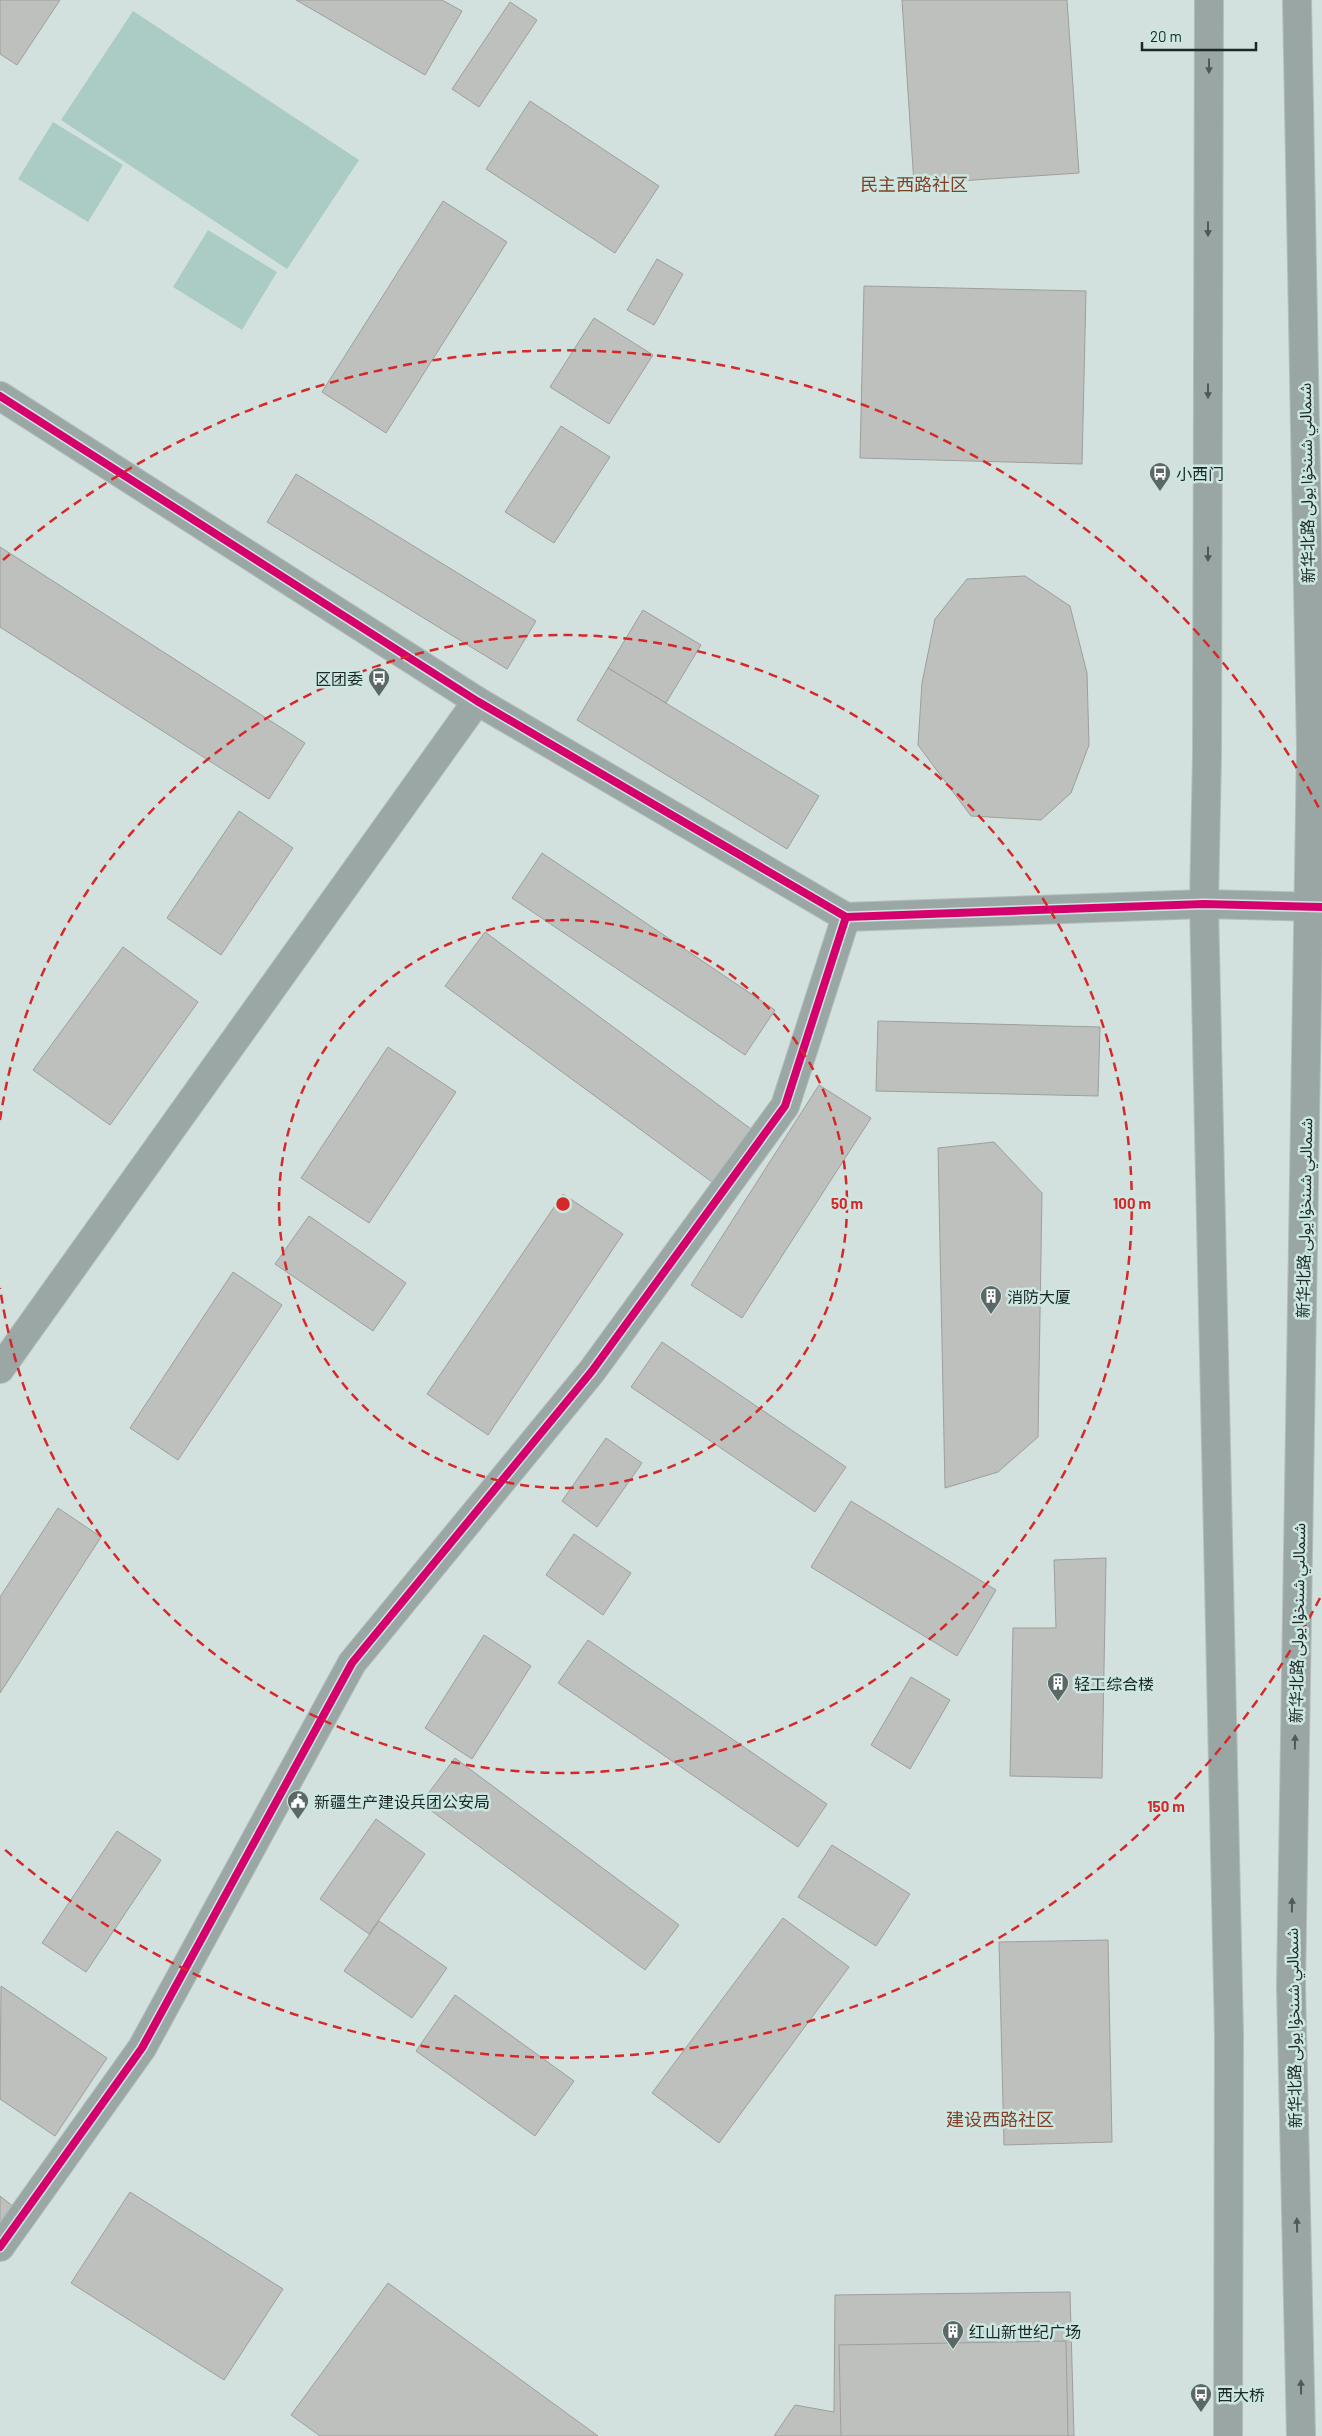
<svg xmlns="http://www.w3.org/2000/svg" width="1322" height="2436" viewBox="0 0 1322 2436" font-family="Barlow,'Noto Sans Arabic','Noto Sans SC',sans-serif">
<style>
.green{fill:#aaccc5}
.building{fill:#bec0bd;stroke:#9d9f9c}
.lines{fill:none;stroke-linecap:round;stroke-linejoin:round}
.street-casing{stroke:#b3bebc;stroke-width:30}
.secondary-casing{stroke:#b3bebc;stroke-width:30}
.street{stroke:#9ba7a5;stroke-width:28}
.secondary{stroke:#99a6a4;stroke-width:28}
.cycleway-casing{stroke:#cce7e2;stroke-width:11}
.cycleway{stroke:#d6006c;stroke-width:8}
.oneway{fill:#4f5a58}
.ring{fill:none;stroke:#d62828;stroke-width:2.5;stroke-dasharray:9 6}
.labels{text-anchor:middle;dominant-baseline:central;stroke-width:5;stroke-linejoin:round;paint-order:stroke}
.poi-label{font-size:16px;fill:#1d2725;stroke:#cce7e2;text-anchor:start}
.street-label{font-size:16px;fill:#1d2725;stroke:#cce7e2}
.neighbourhood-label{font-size:18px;fill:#823e26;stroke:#cce7e2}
.centre{fill:#d62828;stroke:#cce7e2;stroke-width:2.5}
.ring-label{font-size:15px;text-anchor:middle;font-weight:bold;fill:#d62828;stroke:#cce7e2;stroke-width:5;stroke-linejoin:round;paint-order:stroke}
</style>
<rect width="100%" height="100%" fill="#d2e1de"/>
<g class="green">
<polygon points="133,11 359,160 287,269 61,120"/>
<polygon points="53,122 123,165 88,222 18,179"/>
<polygon points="208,230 277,272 242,330 173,287"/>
</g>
<g class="building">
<polygon points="0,0 60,0 17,65 0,54"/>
<polygon points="296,0 442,0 462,11 425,75"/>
<polygon points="902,0 1067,0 1079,173 914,184"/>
<polygon points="510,2 537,20 479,107 452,89"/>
<polygon points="530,101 659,186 615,253 486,169"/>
<polygon points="443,201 507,242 386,433 322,392"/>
<polygon points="657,259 683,274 654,325 627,310"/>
<polygon points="864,286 1086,291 1082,464 860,458"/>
<polygon points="594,318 653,355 609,424 550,387"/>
<polygon points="561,426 610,457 554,543 505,512"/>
<polygon points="296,474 536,621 507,669 267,522"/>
<polygon points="0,547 305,743 269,799 0,627"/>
<polygon points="1025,576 1070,606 1087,673 1089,745 1071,793 1041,820 971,816 918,745 922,683 935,619 967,579"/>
<polygon points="643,610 701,645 666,703 608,668"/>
<polygon points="608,668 819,796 787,849 577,720"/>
<polygon points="239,811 293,848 221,955 167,918"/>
<polygon points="542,853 775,1010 745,1055 512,898"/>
<polygon points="485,932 751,1129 712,1182 445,986"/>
<polygon points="123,947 198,1002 110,1125 33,1070"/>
<polygon points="878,1021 1100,1027 1098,1096 876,1091"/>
<polygon points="388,1047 456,1092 369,1223 301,1178"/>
<polygon points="819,1085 871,1118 742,1318 691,1285"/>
<polygon points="994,1142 1042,1193 1038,1437 998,1472 945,1488 938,1148"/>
<polygon points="563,1194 623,1234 488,1435 427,1394"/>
<polygon points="309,1216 406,1283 373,1331 275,1264"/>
<polygon points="233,1272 282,1305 178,1460 130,1428"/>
<polygon points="662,1342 846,1467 815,1512 631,1387"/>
<polygon points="606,1438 642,1463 597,1527 562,1501"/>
<polygon points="851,1501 996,1590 957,1656 811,1567"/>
<polygon points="58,1508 101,1537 0,1693 0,1597"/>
<polygon points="574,1534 631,1573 603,1615 546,1575"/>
<polygon points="1106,1558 1102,1778 1010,1776 1013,1628 1056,1628 1054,1560"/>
<polygon points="484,1635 531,1666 472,1759 425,1728"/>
<polygon points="588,1640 827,1804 798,1847 558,1683"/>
<polygon points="911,1677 950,1700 910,1769 871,1745"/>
<polygon points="455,1758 679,1925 645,1970 421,1803"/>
<polygon points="376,1819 425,1854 369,1934 320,1899"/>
<polygon points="117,1831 161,1860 86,1972 42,1943"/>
<polygon points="832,1845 910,1894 876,1946 798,1897"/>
<polygon points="783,1918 849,1967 719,2143 652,2093"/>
<polygon points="379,1921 447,1968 412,2018 344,1971"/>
<polygon points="1108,1940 1112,2142 1004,2145 999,1942"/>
<polygon points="1,1986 107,2058 55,2136 0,2099"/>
<polygon points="455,1995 574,2081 535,2136 416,2051"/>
<polygon points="130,2192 283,2289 224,2380 71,2283"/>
<polygon points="0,2196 19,2211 0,2235"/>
<polygon points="388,2283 598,2436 320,2436 291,2415"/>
<polygon points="1070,2292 1074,2436 774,2436 795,2405 834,2412 835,2295"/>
<polygon points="1066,2341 1068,2436 841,2436 839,2345"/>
</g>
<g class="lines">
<g class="street-casing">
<g id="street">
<polyline points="0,396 477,701 846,917 1204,904 1322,907"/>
<polyline points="0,1369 477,701"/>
<polyline points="0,2247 142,2048 352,1663 592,1371 785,1106 846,917"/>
</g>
</g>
<g class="secondary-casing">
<g id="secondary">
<polyline points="1209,0 1207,755 1204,904 1229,2035 1228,2436"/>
<polyline points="1297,0 1311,748 1291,1986 1301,2436"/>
</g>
</g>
<use href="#street" class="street"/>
<use href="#secondary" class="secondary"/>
<g class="cycleway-casing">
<g id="cycleway">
<polyline points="0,396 477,701 846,917 1204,904 1322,907"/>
<polyline points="0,2247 142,2048 352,1663 592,1371 785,1106 846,917"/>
</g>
</g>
<use href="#cycleway" class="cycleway"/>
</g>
<defs><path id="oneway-solid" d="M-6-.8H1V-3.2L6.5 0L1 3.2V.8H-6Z" transform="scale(1.25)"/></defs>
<g class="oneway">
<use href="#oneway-solid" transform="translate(1209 66) rotate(90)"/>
<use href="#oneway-solid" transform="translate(1208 229) rotate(90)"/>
<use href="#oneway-solid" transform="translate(1208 391) rotate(90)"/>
<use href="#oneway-solid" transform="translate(1208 554) rotate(90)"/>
<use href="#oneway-solid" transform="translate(1295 1742) rotate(-89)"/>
<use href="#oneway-solid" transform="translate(1292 1905) rotate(-89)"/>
<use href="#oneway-solid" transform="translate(1297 2225) rotate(-91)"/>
<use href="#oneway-solid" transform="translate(1301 2387) rotate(-91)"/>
</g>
<g class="ring">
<circle cx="563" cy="1204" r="284"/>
<path d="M0 1120A569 569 0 1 1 0 1288"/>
<path d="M1320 1598A853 853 0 0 1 3 1848M3 560A853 853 0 0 1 1320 810"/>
</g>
<defs>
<g id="bus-pin" transform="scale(1.125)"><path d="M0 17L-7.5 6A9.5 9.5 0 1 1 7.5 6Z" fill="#5c6866" stroke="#cce7e2"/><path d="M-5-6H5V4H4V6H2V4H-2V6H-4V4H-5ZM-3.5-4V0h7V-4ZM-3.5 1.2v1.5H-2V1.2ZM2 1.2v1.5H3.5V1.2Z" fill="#fff"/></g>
<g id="building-pin" transform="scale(1.125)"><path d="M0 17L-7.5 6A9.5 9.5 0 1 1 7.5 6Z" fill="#5c6866" stroke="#cce7e2"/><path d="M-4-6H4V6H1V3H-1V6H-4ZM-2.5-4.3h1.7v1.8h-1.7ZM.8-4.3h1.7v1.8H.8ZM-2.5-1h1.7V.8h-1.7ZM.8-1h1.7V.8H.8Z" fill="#fff"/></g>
<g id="civic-pin" transform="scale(1.125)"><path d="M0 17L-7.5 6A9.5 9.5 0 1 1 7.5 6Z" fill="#5c6866" stroke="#cce7e2"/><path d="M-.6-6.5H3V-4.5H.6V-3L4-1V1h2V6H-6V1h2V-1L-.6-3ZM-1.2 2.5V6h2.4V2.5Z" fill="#fff"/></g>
</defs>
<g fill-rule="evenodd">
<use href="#bus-pin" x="1160" y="473"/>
<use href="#bus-pin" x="379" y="678"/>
<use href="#building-pin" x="991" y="1296"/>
<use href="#building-pin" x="1058" y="1683"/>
<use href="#civic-pin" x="298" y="1801"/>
<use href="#building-pin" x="953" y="2331"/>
<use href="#bus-pin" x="1201" y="2394"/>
</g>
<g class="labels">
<g class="poi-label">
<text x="1176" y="473">小西门</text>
<text x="363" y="678" text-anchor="end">区团委</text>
<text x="1007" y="1296">消防大厦</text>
<text x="1074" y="1683">轻工综合楼</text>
<text x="314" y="1801">新疆生产建设兵团公安局</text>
<text x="969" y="2331">红山新世纪广场</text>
<text x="1217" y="2394">西大桥</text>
</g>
<g class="street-label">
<text transform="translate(1306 483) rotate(-91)">新华北路 شىمالىي شىنخۇا يولى</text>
<text transform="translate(1304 1218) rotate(-89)">新华北路 شىمالىي شىنخۇا يولى</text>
<text transform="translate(1297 1623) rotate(-89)">新华北路 شىمالىي شىنخۇا يولى</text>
<text transform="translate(1293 2028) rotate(-91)">新华北路 شىمالىي شىنخۇا يولى</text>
</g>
<g class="neighbourhood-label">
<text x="914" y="184">民主西路社区</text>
<text x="1000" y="2119">建设西路社区</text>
</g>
</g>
<circle cx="563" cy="1204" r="8" class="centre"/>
<g class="ring-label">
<text x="847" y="1209">50 m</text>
<text x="1132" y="1209">100 m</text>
<text x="1166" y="1812">150 m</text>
</g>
<path d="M1142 42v8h114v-8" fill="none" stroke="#1d2725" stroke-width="2.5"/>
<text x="1150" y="42" font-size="15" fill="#1d2725" stroke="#cce7e2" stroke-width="4" paint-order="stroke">20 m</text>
</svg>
